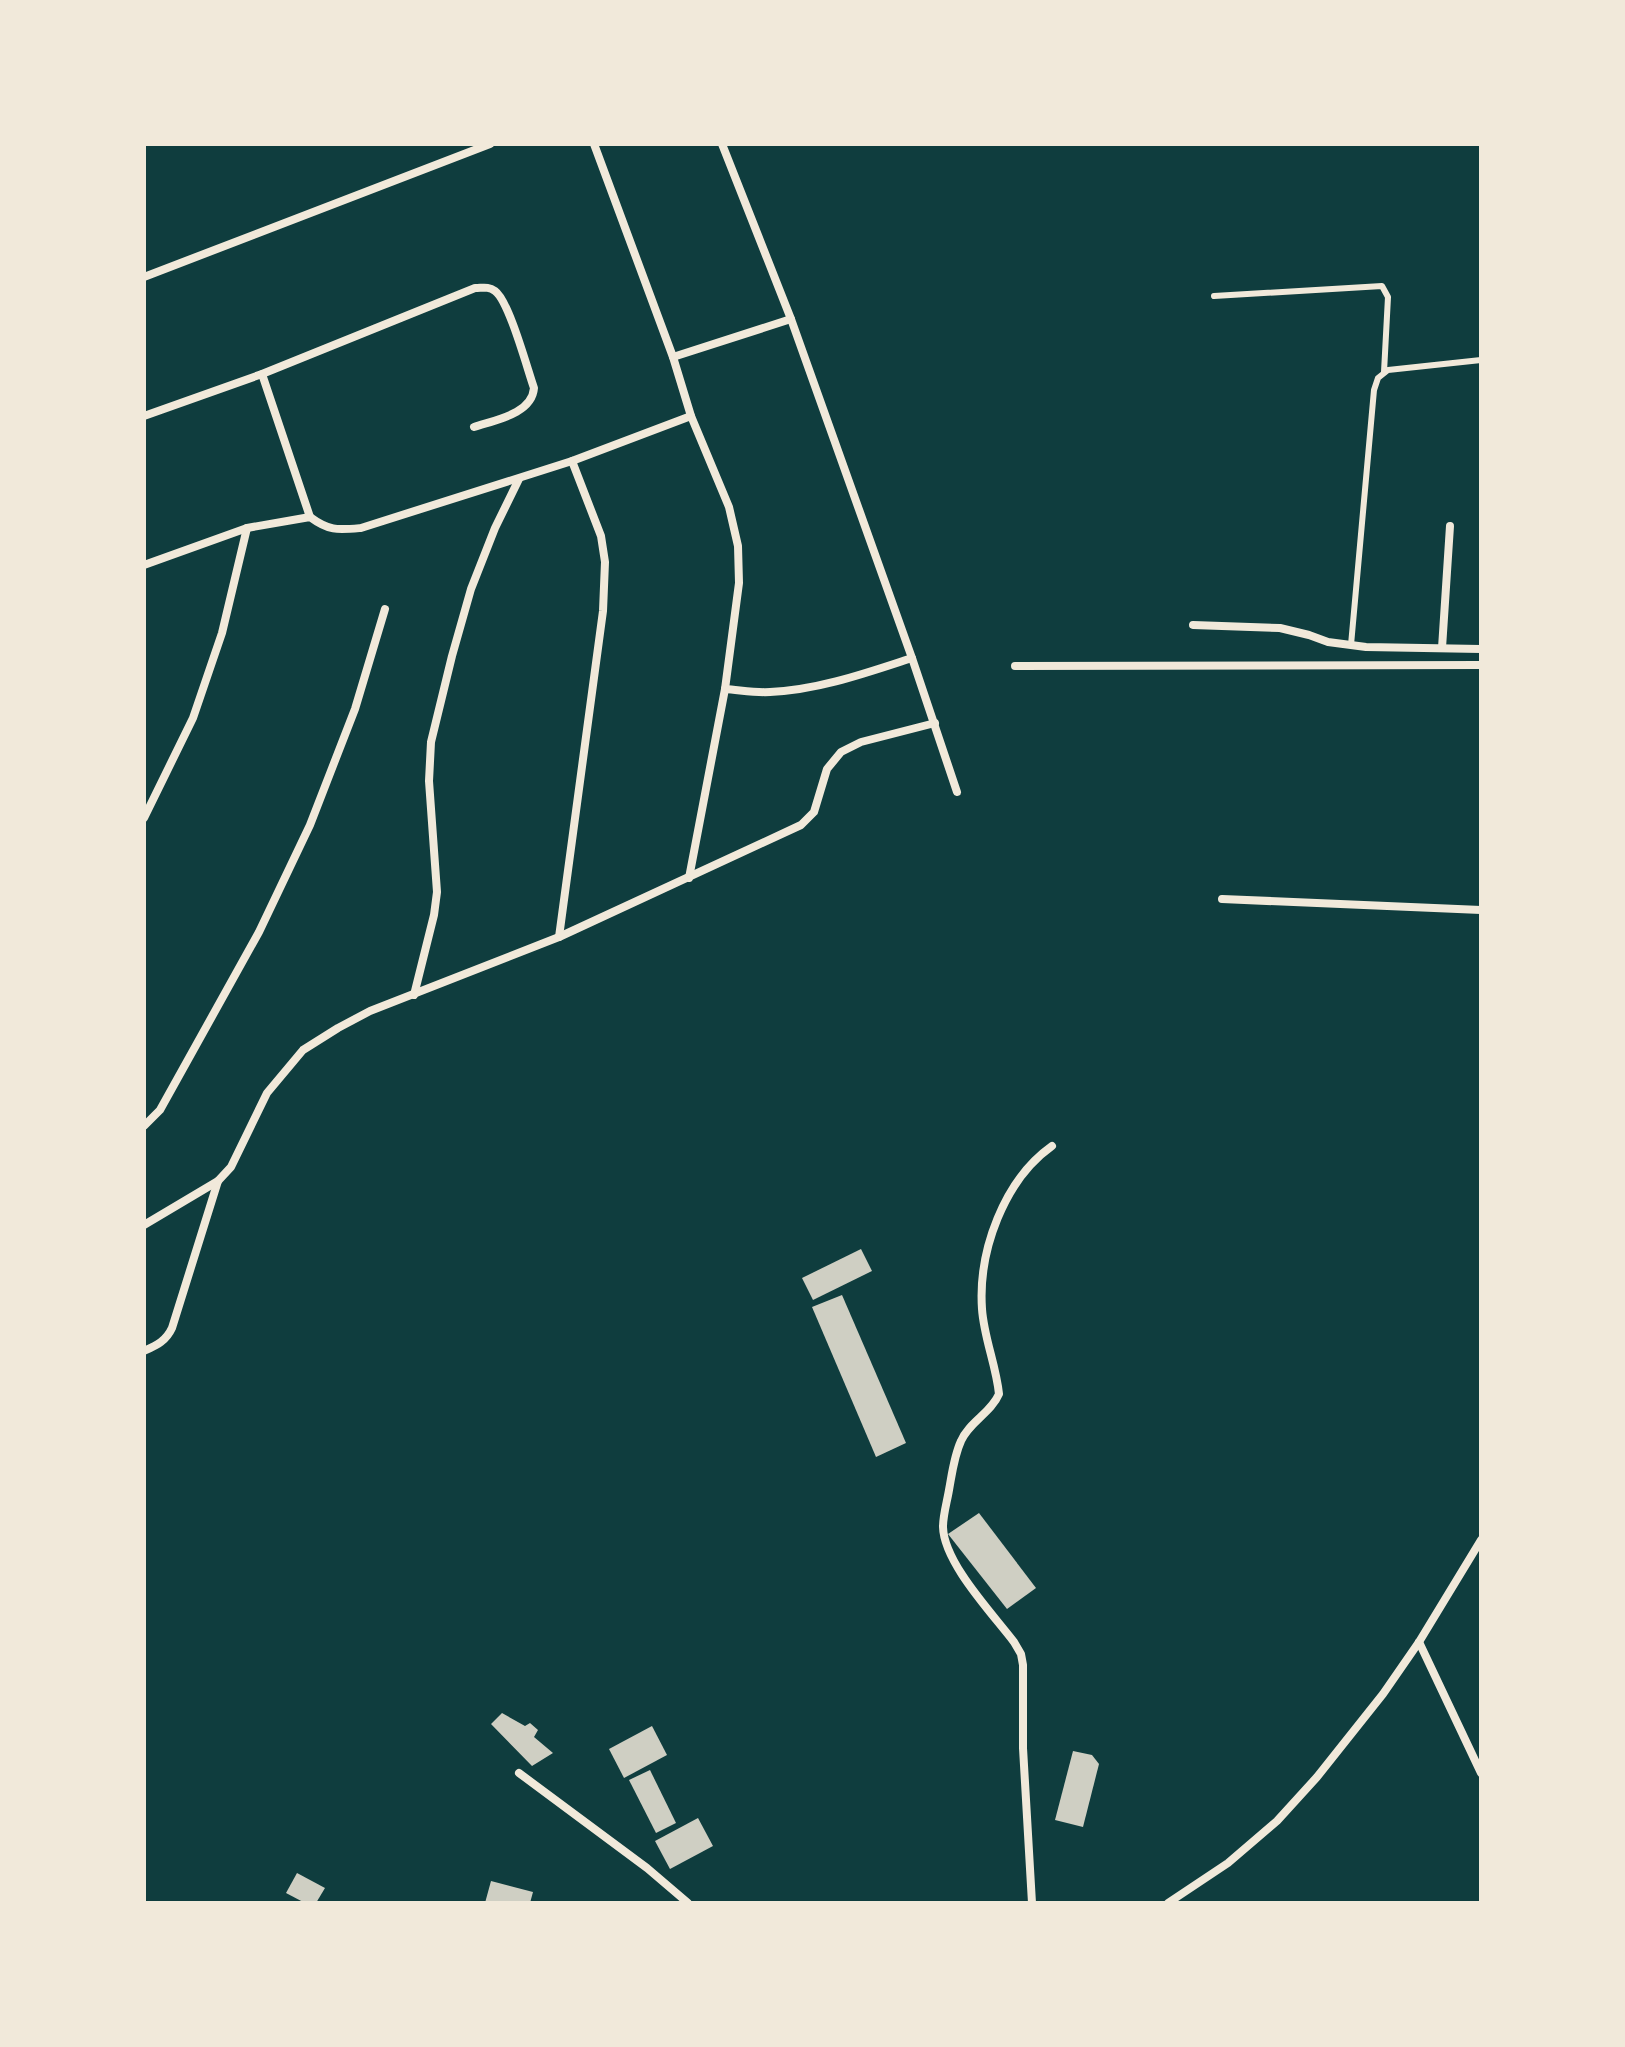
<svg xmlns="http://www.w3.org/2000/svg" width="1625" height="2047" viewBox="0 0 1625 2047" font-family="Ubuntu,sans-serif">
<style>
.building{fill:#cfcfc3}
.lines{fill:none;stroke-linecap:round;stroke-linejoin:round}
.service{stroke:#f1e9da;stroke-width:6}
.minor{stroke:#f1e9da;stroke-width:8}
</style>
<rect width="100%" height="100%" fill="#0f3d3e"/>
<g class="building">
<polygon points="861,1249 872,1271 813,1300 802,1278"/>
<polygon points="842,1295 906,1443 876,1457 812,1307"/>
<polygon points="979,1513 1036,1588 1007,1609 948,1534"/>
<polygon points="502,1713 525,1726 530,1723 538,1730 534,1737 553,1753 532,1766 491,1724"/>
<polygon points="652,1726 667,1755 624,1778 609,1749"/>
<polygon points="1073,1751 1092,1755 1099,1764 1083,1827 1055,1820"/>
<polygon points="650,1770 676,1823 656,1833 629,1780"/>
<polygon points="698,1818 713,1846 670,1869 655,1841"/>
<polygon points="297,1873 325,1888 316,1903 305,1903 286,1893"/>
<polygon points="491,1881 533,1892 530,1903 485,1903"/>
</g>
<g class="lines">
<g class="service">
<polyline points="1214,296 1382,286 1388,297 1384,372"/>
<polyline points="1351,645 1374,390 1378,378 1388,370 1481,360"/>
</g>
<g class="minor">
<polyline points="594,144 673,357 691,416 729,507 738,546 739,583 725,689 689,878"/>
<polyline points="722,144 791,319 912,658 957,792"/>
<polyline points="144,277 490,144"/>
<polyline points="673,357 791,319"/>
<polyline points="262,374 310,517"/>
<path d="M 144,416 L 262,374 L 475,288 C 483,288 488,286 495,291 C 509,301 527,368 534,388 C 532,414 495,420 474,427"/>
<path d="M 144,565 L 247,528 L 310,517 C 329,531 337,530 361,528 L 572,461 L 691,416"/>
<polyline points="1193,625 1280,628 1309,635 1328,642 1366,647 1481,649"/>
<polyline points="1442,648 1450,526"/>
<polyline points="1015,666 1481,665"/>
<path d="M 725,689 C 740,690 755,693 770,692 C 818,690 866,673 912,658"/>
<polyline points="144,818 193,718 222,633 247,528"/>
<polyline points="1222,899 1481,910"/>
<polyline points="559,937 603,611 605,562 601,536 572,461"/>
<polyline points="414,995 434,915 437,892 429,781 431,742 452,656 471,589 495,528 519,479"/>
<polyline points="144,1126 160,1110 259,932 310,825 355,709 385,609"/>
<polyline points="144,1225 218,1181 231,1167 267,1093 303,1050 338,1028 370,1011 559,937 801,825 814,812 827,769 841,752 861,742 935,723"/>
<path d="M 144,1351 C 157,1345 166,1341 172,1328 L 218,1181"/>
<polyline points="1419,1642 1481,1773"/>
<polyline points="519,1773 647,1868 688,1903"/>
<path d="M 1032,1903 L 1023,1748 L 1023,1665 L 1021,1654 L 1014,1642 C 992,1613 944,1563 943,1527 C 943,1515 947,1502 949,1490 C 952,1474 954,1456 961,1441 C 969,1422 991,1413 999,1394 C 996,1365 984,1338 982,1309 C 978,1251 1004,1180 1052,1146"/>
<polyline points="1168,1903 1228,1863 1277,1821 1317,1777 1383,1694 1419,1642 1481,1540"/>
</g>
</g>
<rect width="1625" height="2047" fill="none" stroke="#f1e9da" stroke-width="292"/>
</svg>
